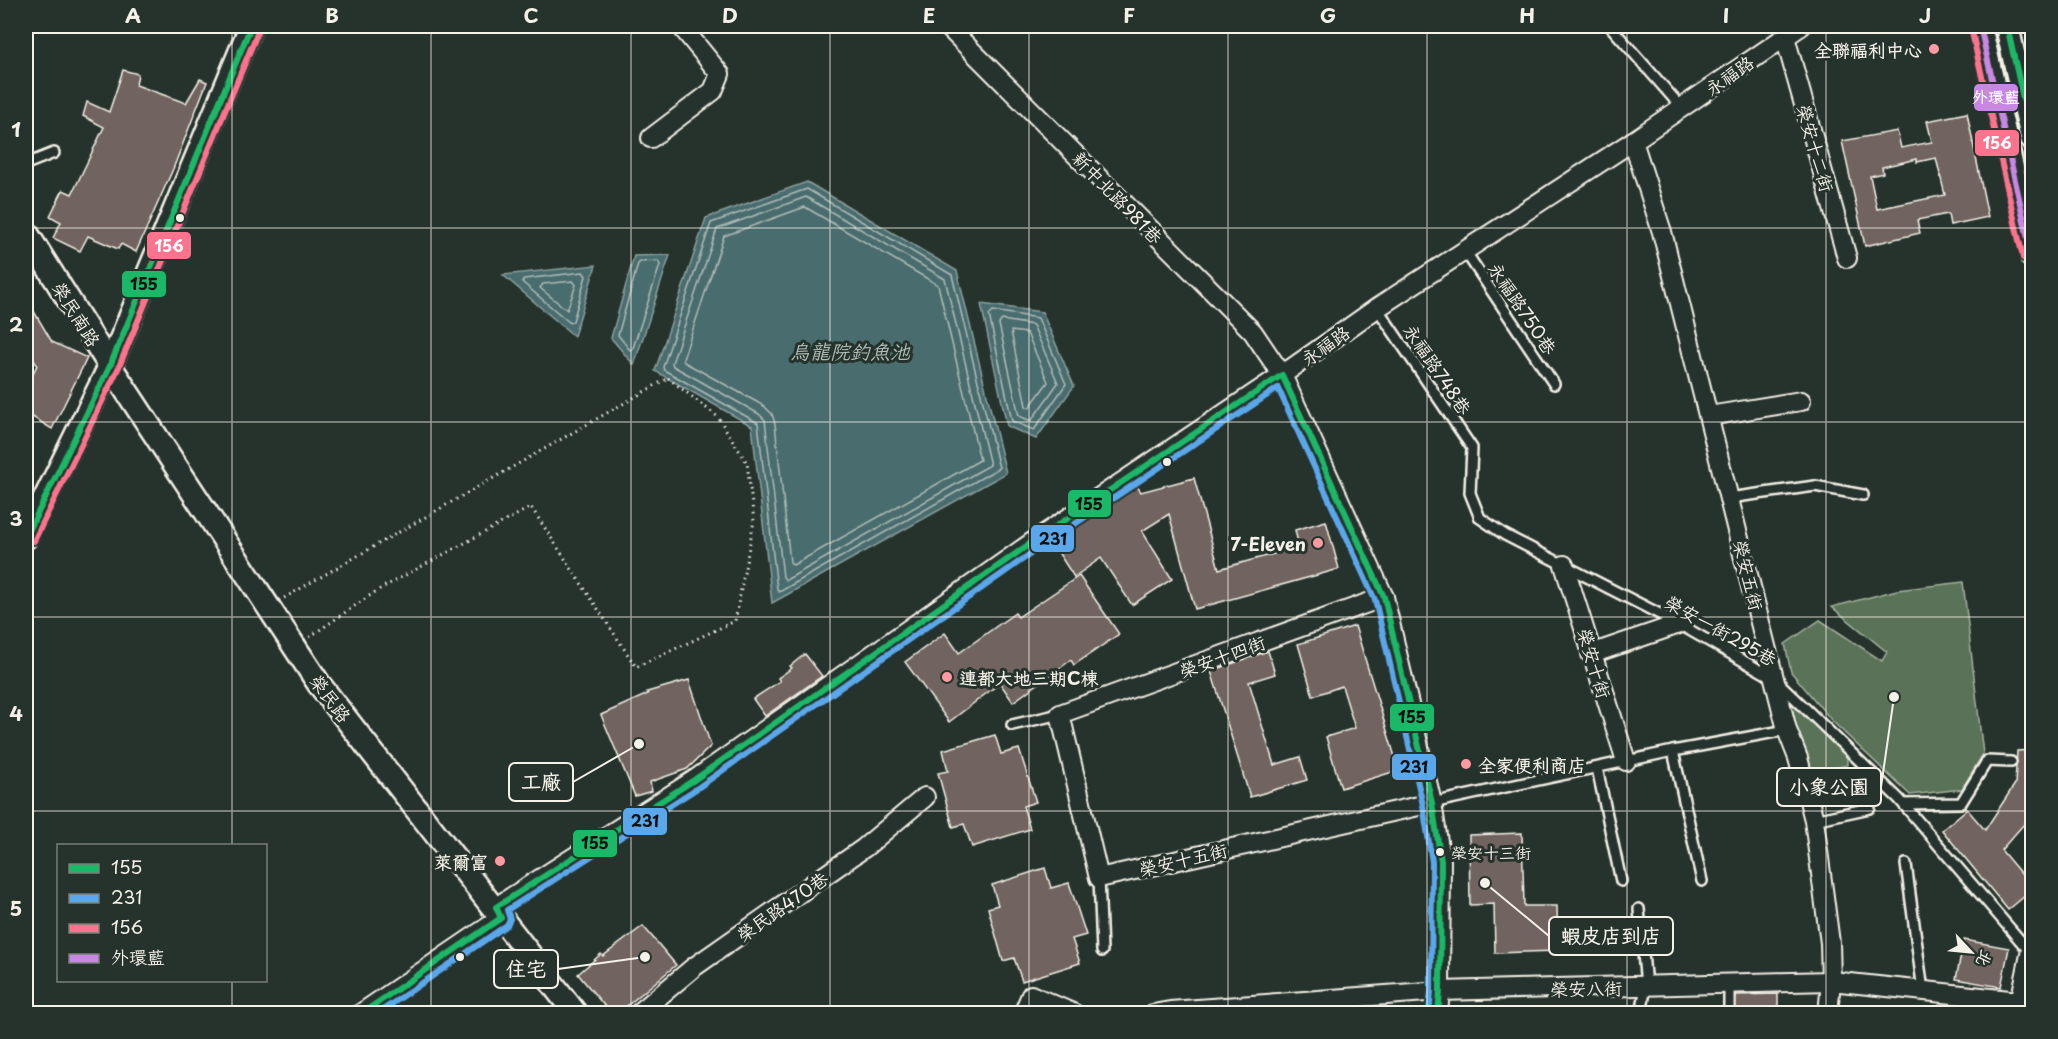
<svg xmlns="http://www.w3.org/2000/svg" width="2058" height="1039" viewBox="0 0 2058 1039" font-family="'Playpen Sans','LXGW WenKai TC',sans-serif">
<style>
.green{fill:#5a7358;stroke:#a7b2a0;stroke-width:1.5}
.water{fill:#496c6e;stroke:#8da19f;stroke-width:1.5}
.lines{fill:none;stroke-linecap:round;stroke-linejoin:round}
.shore{stroke:#b0bcb7;stroke-width:1.5}
.building{fill:#71645e;stroke:#f4f1e8;stroke-width:1.5;fill-rule:evenodd}
.service-casing{stroke:#f4f1e8;stroke-width:14}
.minor-casing{stroke:#f4f1e8;stroke-width:22}
.tertiary-casing{stroke:#f4f1e8;stroke-width:27}
.path{stroke:#f4f1e8;stroke-width:3;stroke-dasharray:1.5 4.5;stroke-linecap:butt}
.service{stroke:#26332d;stroke-width:9}
.minor{stroke:#26332d;stroke-width:18}
.tertiary{stroke:#26332d;stroke-width:22}
.bus-1-casing{stroke:#26332d;stroke-width:10}
.bus-2-casing{stroke:#26332d;stroke-width:10}
.bus-3-casing{stroke:#26332d;stroke-width:10}
.bus-4-casing{stroke:#26332d;stroke-width:10}
.bus-1{stroke:#1ab867;stroke-width:6}
.bus-2{stroke:#5aa8eb;stroke-width:6}
.bus-3{stroke:#fc738d;stroke-width:6}
.bus-4{stroke:#c787e3;stroke-width:6}
.grid{fill:none;stroke:#f4f1e8;stroke-width:1.5;stroke-opacity:0.55}
.poi-dot{fill:#ff9aa2;stroke:#26332d;stroke-width:2}
.bus-dot{fill:#f4f1e8;stroke:#26332d;stroke-width:2}
.labels{text-anchor:middle;dominant-baseline:central;stroke-width:6;stroke-linejoin:round;paint-order:stroke}
.bus-label{font-size:16px;fill:#f4f1e8;stroke:#26332d;text-anchor:start}
.poi-label{font-size:18px;font-weight:bold;fill:#f4f1e8;stroke:#26332d;text-anchor:end}
.street-label{font-size:18px;fill:#f4f1e8;stroke:#26332d}
.water-label{font-size:20px;font-style:italic;fill:#b0bcb7;stroke:#26332d}
.leader{fill:none;stroke:#f4f1e8;stroke-width:2}
.callout-dot{fill:#f4f1e8;stroke:#26332d;stroke-width:2}
.callout{fill:#26332d;stroke:#f4f1e8;stroke-width:2}
.callout-label{font-size:20px;text-anchor:middle;font-weight:bold;fill:#f4f1e8}
.line-badge{stroke:#26332d;stroke-width:2}
.badge-label{font-size:16px;text-anchor:middle;font-weight:bold;fill:#fff}
.pale-badge-label{font-size:16px;text-anchor:middle;font-weight:bold;fill:#111}
.neatline{fill:none;stroke:#f4f1e8;stroke-width:2}
.grid-label{font-size:20px;text-anchor:middle;font-weight:bold;fill:#f4f1e8}
</style>
<rect width="100%" height="100%" fill="#26332d"/>
<filter id="ink" filterUnits="userSpaceOnUse"><feTurbulence type="fractalNoise" baseFrequency=".0167" numOctaves="2"/><feDisplacementMap in="SourceGraphic" scale="12" xChannelSelector="R" yChannelSelector="G"/><feConvolveMatrix kernelMatrix="1 2 1 2 8 2 1 2 1" color-interpolation-filters="sRGB"/></filter>
<g filter="url(#ink)">
<g class="green">
<polygon points="1963,582 1983,754 1962,789 1910,795 1832,721 1791,672 1785,644 1820,620 1882,661 1887,652 1832,607 1897,590"/>
<polygon points="1780,688 1847,757 1847,765 1806,775"/>
</g>
<g class="water">
<polygon points="807,182 957,271 1006,473 772,603 752,426 655,371 706,218"/>
<polygon points="670,255 634,365 611,338 634,256"/>
<polygon points="596,265 574,336 503,275"/>
<polygon points="981,304 1042,312 1074,386 1036,439 1007,426"/>
</g>
<g class="lines">
<g class="shore">
<polygon points="807,189 952,275 999,468 779,592 777,589 758,423 664,370 663,367 711,223"/>
<polygon points="806,197 945,279 990,465 786,580 783,577 765,420 759,414 673,366 672,363 717,229"/>
<polygon points="805,207 938,285 980,460 793,565 790,562 775,424 772,414 764,406 684,362 683,359 724,236"/>
<polygon points="640,262 658,261 660,265 633,348 630,350 618,335 638,264"/>
<polygon points="583,272 586,276 573,321 570,323 522,282 524,279"/>
<polygon points="573,281 576,285 567,310 540,288 543,284"/>
<polygon points="993,311 1038,318 1066,384 1034,430 1012,421 989,315"/>
<polygon points="1002,320 1033,325 1058,383 1031,421 1019,416 999,324"/>
<polygon points="1011,331 1027,333 1048,382 1029,408 1026,406"/>
</g>
</g>
<g class="building">
<polygon points="123,70 138,74 136,85 186,103 200,79 207,82 173,169 136,252 121,244 118,249 88,236 80,251 53,238 61,222 50,216 63,190 72,194 104,127 83,116 87,102 109,112"/>
<path d="M 1967,113 L 1988,217 L 1950,225 L 1948,214 L 1917,220 L 1920,233 L 1865,246 L 1842,141 L 1897,131 L 1901,148 L 1932,142 L 1927,121 ZM 1936,158 L 1945,195 L 1877,209 L 1870,176 L 1883,173 L 1882,167 L 1917,159 L 1917,162 Z"/>
<polygon points="26,298 52,342 87,358 52,429 26,413 26,388 37,365 29,352 31,347 26,343"/>
<polygon points="1194,478 1219,569 1299,547 1295,530 1326,521 1339,569 1195,609 1169,514 1142,531 1172,579 1132,605 1101,558 1074,577 1052,543 1137,486 1141,492"/>
<polygon points="1079,576 1119,634 1074,665 1071,660 1013,702 1000,683 949,722 905,662 945,633 959,653 1015,613 1018,617"/>
<polygon points="1355,626 1399,770 1341,788 1326,737 1355,728 1342,686 1313,696 1298,644"/>
<polygon points="1268,651 1275,674 1249,682 1274,765 1300,757 1307,780 1250,797 1211,671"/>
<polygon points="805,654 822,676 765,716 753,699 780,681 778,678 792,668 790,666"/>
<polygon points="689,680 711,746 687,769 650,782 652,791 635,796 601,715 648,694 647,692"/>
<polygon points="995,735 1001,754 1019,749 1036,802 1023,806 1030,829 972,847 964,824 953,827 938,773 948,771 943,750"/>
<polygon points="2032,750 2032,815 2001,850 2032,887 2032,890 2008,910 1942,830 1967,809 1985,830 2015,784 2017,751"/>
<polygon points="1522,833 1524,906 1557,906 1558,951 1495,953 1494,904 1470,905 1469,835"/>
<polygon points="1045,868 1051,888 1069,883 1086,935 1072,939 1080,963 1022,981 1014,958 1003,961 988,908 998,905 992,885"/>
<polygon points="643,926 676,965 617,1014 611,1014 578,974 601,954 603,956"/>
<polygon points="1964,940 2009,948 2001,987 1956,979"/>
<polygon points="1778,994 1778,1014 1736,1014 1736,995"/>
</g>
<g class="lines">
<g class="service-casing">
<g id="service">
<polyline points="1610,26 1682,108"/>
<polyline points="26,164 54,153"/>
<polyline points="1465,251 1554,384"/>
<polyline points="1377,308 1472,448 1470,493 1480,518 1505,535 1679,624 1775,679 1899,799 2030,952"/>
<polyline points="1729,498 1815,486 1863,495"/>
<polyline points="1012,725 1060,714"/>
<polyline points="1673,751 1702,881"/>
<polyline points="1597,768 1621,881"/>
<polyline points="1432,803 1673,751 1787,730"/>
<polyline points="1904,804 1961,803 1987,761 2011,762"/>
<polyline points="1814,820 1870,808"/>
<polyline points="1906,864 1923,991"/>
<polyline points="1099,878 1102,951"/>
<polyline points="1639,909 1646,986 1641,1014"/>
<polyline points="1729,984 1729,1014"/>
</g>
</g>
<g class="minor-casing">
<g id="minor">
<polyline points="947,26 1253,332 1282,375 1384,597 1432,803 1441,861 1440,991 1438,1014"/>
<polyline points="1785,37 1847,258"/>
<polyline points="651,138 713,91 720,74 681,26"/>
<polyline points="1633,141 1662,232 1787,730 1798,758 1814,820 1830,943 1831,981 1828,1014"/>
<polyline points="1709,416 1801,401"/>
<polyline points="1564,565 1626,761"/>
<polyline points="1384,597 1060,714 1099,878 1432,803"/>
<polyline points="1591,654 1679,624"/>
<polyline points="2018,1012 2032,945"/>
<polyline points="360,1014 501,918 496,907 694,780 1031,543 1282,375 1377,308 1633,141 1801,26"/>
<polyline points="638,1014 694,967 864,848 925,797"/>
<polyline points="1023,1014 1031,995 1075,1014"/>
<polyline points="1153,1014 1170,1011 1440,991 1831,981 2019,1001"/>
</g>
</g>
<g class="tertiary-casing">
<g id="tertiary">
<polyline points="1980,26 2032,256"/>
<polyline points="2007,26 2032,138"/>
<polyline points="26,232 110,366 319,684 576,1014"/>
<polyline points="26,537 110,366 251,26"/>
</g>
</g>
<polygon class="path" points="668,378 718,417 747,463 754,521 735,621 636,667 531,507 378,590 302,642 277,602"/>
<use href="#service" class="service"/>
<use href="#minor" class="minor"/>
<use href="#tertiary" class="tertiary"/>
<g class="bus-1-casing">
<g id="bus-1">
<polyline points="2007,26 2032,138"/>
<polyline points="26,537 110,366 251,26"/>
<polyline points="361,1014 501,918 496,907 694,780 1031,543 1282,375 1384,597 1432,803 1441,861 1440,991 1438,1014"/>
</g>
</g>
<g class="bus-2-casing">
<polyline id="bus-2" points="377,1014 507,925 510,919 507,910 699,787 1036,550 1278,388 1375,600 1423,805 1432,862 1431,991 1429,1013"/>
</g>
<g class="bus-3-casing">
<g id="bus-3">
<polyline points="1971,28 2023,258"/>
<polyline points="34,541 118,369 259,29"/>
</g>
</g>
<g class="bus-4-casing">
<polyline id="bus-4" points="1980,26 2032,256"/>
</g>
<use href="#bus-1" class="bus-1"/>
<use href="#bus-2" class="bus-2"/>
<use href="#bus-3" class="bus-3"/>
<use href="#bus-4" class="bus-4"/>
</g>
</g>
<path class="grid" d="M 232,26 L 232,846M 431,26 L 431,1014M 631,26 L 631,1014M 830,26 L 830,1014M 1029,26 L 1029,1014M 1228,26 L 1228,1014M 1427,26 L 1427,1014M 1627,26 L 1627,1014M 1826,26 L 1826,1014M 26,228 L 2032,228M 26,422 L 2032,422M 26,617 L 2032,617M 26,811 L 2032,811M 232,980 L 232,1014"/>
<g class="poi-dot">
<circle cx="1934" cy="49" r="6"/>
<circle cx="1318" cy="543" r="6"/>
<circle cx="947" cy="677" r="6"/>
<circle cx="1466" cy="764" r="6"/>
<circle cx="500" cy="861" r="6"/>
</g>
<g class="bus-dot">
<circle cx="180" cy="218" r="5"/>
<circle cx="1167" cy="462" r="5"/>
<circle cx="1440" cy="852" r="5"/>
<circle cx="460" cy="957" r="5"/>
</g>
<g class="labels">
<g class="bus-label">
<text x="1451" y="852">榮安十三街</text>
</g>
<g class="poi-label">
<text x="1922" y="49">全聯福利中心</text>
<text x="1306" y="543">7-Eleven</text>
<text x="959" y="677" text-anchor="start">連都大地三期C棟</text>
<text x="1478" y="764" text-anchor="start">全家便利商店</text>
<text x="488" y="861">萊爾富</text>
</g>
<g class="street-label">
<text transform="translate(1729 75) rotate(-35)">永福路</text>
<text transform="translate(1816 148) rotate(74)">榮安十二街</text>
<text transform="translate(1118 197) rotate(46)">新中北路981巷</text>
<text transform="translate(1523 308) rotate(56)">永福路750巷</text>
<text transform="translate(77 314) rotate(58)">榮民南路</text>
<text transform="translate(1325 345) rotate(-35)">永福路</text>
<text transform="translate(1438 369) rotate(56)">永福路748巷</text>
<text transform="translate(1749 575) rotate(76)">榮安五街</text>
<text transform="translate(1721 630) rotate(29)">榮安一街295巷</text>
<text transform="translate(1222 656) rotate(-20)">榮安十四街</text>
<text transform="translate(1595 663) rotate(73)">榮安十街</text>
<text transform="translate(331 698) rotate(53)">榮民路</text>
<text transform="translate(1183 859) rotate(-13)">榮安十五街</text>
<text transform="translate(782 906) rotate(-35)">榮民路470巷</text>
<text transform="translate(1586 988) rotate(-1)">榮安八街</text>
</g>
<g class="water-label">
<text x="850" y="351">烏龍院釣魚池</text>
</g>
</g>
<path class="leader" d="M639 744L573 782M1894 697L1881 787M1485 883L1549 936M645 957L558 969"/>
<g class="callout-dot">
<circle cx="639" cy="744" r="6"/>
<circle cx="1894" cy="697" r="6"/>
<circle cx="1485" cy="883" r="6"/>
<circle cx="645" cy="957" r="6"/>
</g>
<g class="callout">
<rect x="509" y="763" width="64" height="38" rx="6"/>
<rect x="1777" y="768" width="104" height="38" rx="6"/>
<rect x="1549" y="917" width="124" height="38" rx="6"/>
<rect x="494" y="950" width="64" height="38" rx="6"/>
</g>
<g class="callout-label">
<text x="541" y="789">工廠</text>
<text x="1829" y="794">小象公園</text>
<text x="1611" y="943">蝦皮店到店</text>
<text x="526" y="976">住宅</text>
</g>
<g class="line-badge">
<rect x="1973" y="83" width="46" height="29" rx="6" fill="#c787e3"/>
<rect x="1974" y="129" width="46" height="28" rx="6" fill="#fc738d"/>
<rect x="146" y="231" width="46" height="29" rx="6" fill="#fc738d"/>
<rect x="121" y="270" width="46" height="28" rx="6" fill="#1ab867"/>
<rect x="1067" y="489" width="45" height="29" rx="6" fill="#1ab867"/>
<rect x="1030" y="524" width="45" height="29" rx="6" fill="#5aa8eb"/>
<rect x="1389" y="703" width="46" height="29" rx="6" fill="#1ab867"/>
<rect x="1391" y="753" width="46" height="28" rx="6" fill="#5aa8eb"/>
<rect x="622" y="807" width="46" height="29" rx="6" fill="#5aa8eb"/>
<rect x="572" y="829" width="46" height="29" rx="6" fill="#1ab867"/>
</g>
<g class="badge-label">
<text x="1996" y="103">外環藍</text>
<text x="1997" y="149">156</text>
<text x="169" y="252">156</text>
</g>
<g class="pale-badge-label">
<text x="144" y="290">155</text>
<text x="1089" y="510">155</text>
<text x="1053" y="545">231</text>
<text x="1412" y="723">155</text>
<text x="1414" y="773">231</text>
<text x="645" y="827">231</text>
<text x="595" y="849">155</text>
</g>
<rect width="2058" height="1039" fill="none" stroke="#26332d" stroke-width="66"/>
<rect x="57" y="844" width="210" height="138" fill="#26332d" stroke="#787f78" stroke-width="1.5"/>
<rect x="69" y="864" width="30" height="9" fill="#1ab867" stroke="#787f78" stroke-width="1.5"/>
<text x="111" y="874" font-size="18" fill="#f4f1e8">155</text>
<rect x="69" y="894" width="30" height="9" fill="#5aa8eb" stroke="#787f78" stroke-width="1.5"/>
<text x="111" y="904" font-size="18" fill="#f4f1e8">231</text>
<rect x="69" y="924" width="30" height="9" fill="#fc738d" stroke="#787f78" stroke-width="1.5"/>
<text x="111" y="934" font-size="18" fill="#f4f1e8">156</text>
<rect x="69" y="954" width="30" height="9" fill="#c787e3" stroke="#787f78" stroke-width="1.5"/>
<text x="111" y="964" font-size="18" fill="#f4f1e8">外環藍</text>
<g transform="translate(1971 952) rotate(116)" stroke="#26332d" stroke-width="4.5" paint-order="stroke">
<path d="M0-4.5L10 22L0 15L-10 22Z" fill="#f4f1e8"/>
<text y="-9" font-size="16" font-weight="bold" text-anchor="middle" fill="#f4f1e8">北</text>
</g>
<rect x="33" y="33" width="1992" height="973" class="neatline"/>
<g class="grid-label">
<text x="133" y="23">A</text>
<text x="332" y="23">B</text>
<text x="531" y="23">C</text>
<text x="730" y="23">D</text>
<text x="929" y="23">E</text>
<text x="1129" y="23">F</text>
<text x="1328" y="23">G</text>
<text x="1527" y="23">H</text>
<text x="1726" y="23">I</text>
<text x="1925" y="23">J</text>
<text x="16" y="137">1</text>
<text x="16" y="332">2</text>
<text x="16" y="526">3</text>
<text x="16" y="721">4</text>
<text x="16" y="916">5</text>
</g>
</svg>
